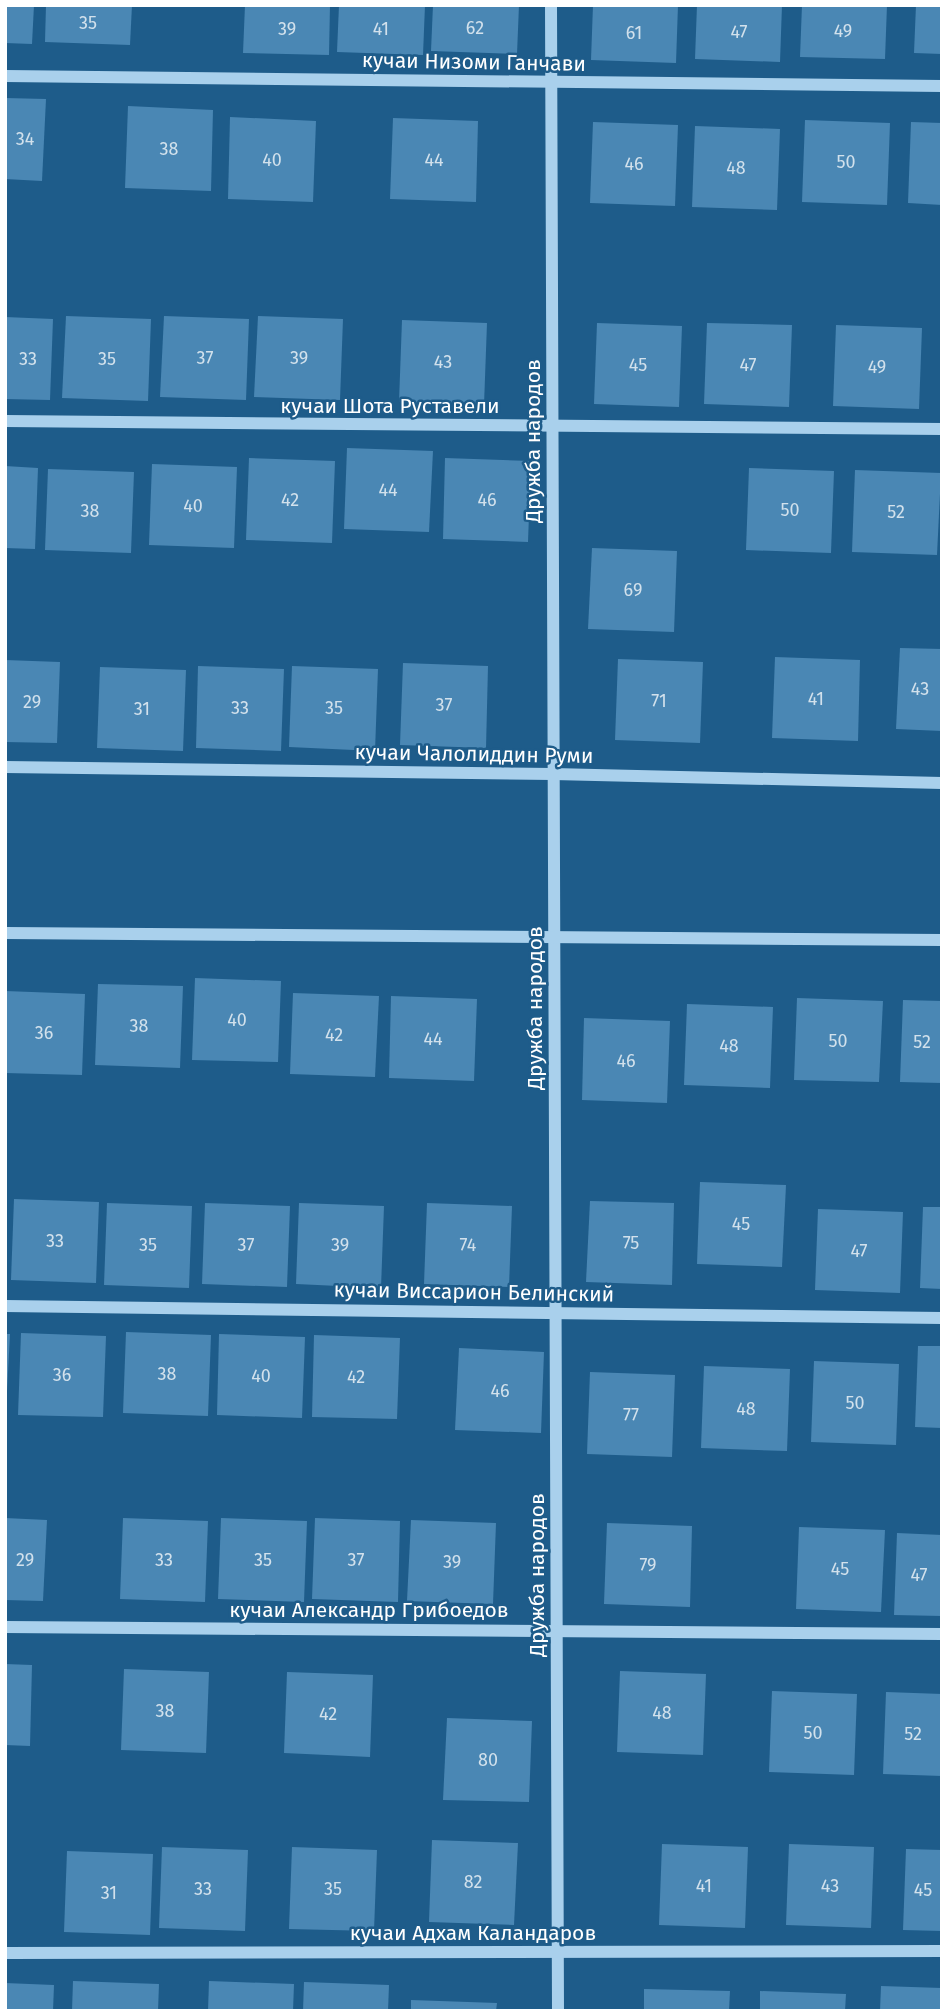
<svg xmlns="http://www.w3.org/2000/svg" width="947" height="2016" viewBox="0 0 947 2016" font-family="'Fira Sans',sans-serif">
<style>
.building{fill:#4a87b4}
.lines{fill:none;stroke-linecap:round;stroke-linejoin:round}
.minor{stroke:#a9d0ec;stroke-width:12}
.labels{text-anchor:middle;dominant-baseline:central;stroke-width:5;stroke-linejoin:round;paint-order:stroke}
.number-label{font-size:18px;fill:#d2e1ec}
.street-label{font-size:21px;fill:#fff;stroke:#1e5c8a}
</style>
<rect width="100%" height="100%" fill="#1e5c8a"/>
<g class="building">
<polygon points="5,5 34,5 32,44 5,43"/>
<polygon points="46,5 132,5 130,45 45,42"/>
<polygon points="245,5 330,5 329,55 243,53"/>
<polygon points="339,5 425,5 423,55 337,52"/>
<polygon points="433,5 519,5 517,54 431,51"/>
<polygon points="593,5 678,5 676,63 591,60"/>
<polygon points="697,5 782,5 780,62 695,59"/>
<polygon points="802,5 887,5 885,59 800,57"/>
<polygon points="916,5 942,5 942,54 914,53"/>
<polygon points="5,98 46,99 42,181 5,179"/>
<polygon points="128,106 213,110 211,191 125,188"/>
<polygon points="230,117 316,121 313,202 228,199"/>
<polygon points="393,118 478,121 476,202 390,199"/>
<polygon points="805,120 890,123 887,205 802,202"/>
<polygon points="593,122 678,125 675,206 590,203"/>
<polygon points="911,122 942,123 942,205 908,203"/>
<polygon points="695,126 780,129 777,210 692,207"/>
<polygon points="66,316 151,319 148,401 62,398"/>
<polygon points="164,316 249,319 246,400 160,397"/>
<polygon points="258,316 343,319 340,400 254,397"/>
<polygon points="5,317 53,319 50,400 5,399"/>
<polygon points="402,320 487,323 484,405 399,402"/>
<polygon points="597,323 682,326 679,407 594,404"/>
<polygon points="707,323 792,325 789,407 704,404"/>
<polygon points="836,325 922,328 919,409 833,406"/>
<polygon points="347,448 433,451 429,532 344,529"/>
<polygon points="249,458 335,461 332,543 246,540"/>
<polygon points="445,458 531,461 528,542 443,539"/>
<polygon points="152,464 237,467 234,548 149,545"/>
<polygon points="5,466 38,468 35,549 5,548"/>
<polygon points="749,468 834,471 831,553 746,550"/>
<polygon points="48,469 134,472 131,553 45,550"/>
<polygon points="855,470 941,473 937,555 852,552"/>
<polygon points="592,548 677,551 674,632 588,629"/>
<polygon points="900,648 942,649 942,731 896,729"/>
<polygon points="775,657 860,660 858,741 772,738"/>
<polygon points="618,659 703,662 700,743 615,740"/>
<polygon points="5,660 60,662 57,743 5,742"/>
<polygon points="403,663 488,666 486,748 400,745"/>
<polygon points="198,666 284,669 281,751 196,748"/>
<polygon points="292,666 378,669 375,751 289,747"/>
<polygon points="100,667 186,670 183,751 97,748"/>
<polygon points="195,978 281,981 278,1062 192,1060"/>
<polygon points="98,984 183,986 180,1068 95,1065"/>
<polygon points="5,991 85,994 82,1075 5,1073"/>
<polygon points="293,993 379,996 375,1077 290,1074"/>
<polygon points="391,996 477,999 474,1081 389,1078"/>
<polygon points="797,998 883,1001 879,1082 794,1080"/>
<polygon points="903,1000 942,1001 942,1083 900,1082"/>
<polygon points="687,1004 773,1007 770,1088 684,1085"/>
<polygon points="584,1018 670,1021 667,1103 582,1100"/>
<polygon points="700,1182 786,1185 782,1267 697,1264"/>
<polygon points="14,1199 99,1202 96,1283 11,1280"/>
<polygon points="590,1201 674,1203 672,1285 586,1282"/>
<polygon points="107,1203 192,1206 189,1288 104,1285"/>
<polygon points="205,1203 290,1206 287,1287 202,1284"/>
<polygon points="299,1203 384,1206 381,1288 296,1284"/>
<polygon points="427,1203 512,1206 509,1287 424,1284"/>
<polygon points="923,1207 942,1207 942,1289 920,1288"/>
<polygon points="818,1209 903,1212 900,1293 815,1290"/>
<polygon points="126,1332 211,1335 208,1416 123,1413"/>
<polygon points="21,1333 106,1336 103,1417 18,1415"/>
<polygon points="5,1334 10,1334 7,1391 5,1391"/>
<polygon points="219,1334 305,1337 302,1418 217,1415"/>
<polygon points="314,1335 400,1338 397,1419 312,1417"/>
<polygon points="918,1346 942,1346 942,1428 915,1427"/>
<polygon points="459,1348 544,1352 541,1433 455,1430"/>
<polygon points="814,1361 899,1364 896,1445 811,1442"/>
<polygon points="704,1366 790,1369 787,1451 701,1448"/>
<polygon points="590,1372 675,1375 672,1457 587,1454"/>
<polygon points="5,1518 47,1520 43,1601 5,1600"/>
<polygon points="123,1518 208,1521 205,1602 120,1599"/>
<polygon points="221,1518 307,1521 304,1602 218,1599"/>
<polygon points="315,1518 400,1521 398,1602 312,1599"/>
<polygon points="411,1520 496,1523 493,1604 407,1601"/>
<polygon points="607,1523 692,1526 690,1607 604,1604"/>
<polygon points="799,1527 885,1530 881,1612 796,1609"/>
<polygon points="897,1533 942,1535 942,1616 894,1615"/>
<polygon points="5,1664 32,1665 30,1746 5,1745"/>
<polygon points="124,1669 209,1672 206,1753 121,1750"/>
<polygon points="620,1671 706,1674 703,1755 617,1752"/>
<polygon points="287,1672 373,1675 370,1757 284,1753"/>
<polygon points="772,1691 857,1694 854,1775 769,1772"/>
<polygon points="886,1692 942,1694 942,1776 883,1774"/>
<polygon points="447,1718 532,1721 529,1802 443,1800"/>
<polygon points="432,1840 518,1843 514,1925 429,1922"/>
<polygon points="662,1844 748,1847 745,1928 659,1925"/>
<polygon points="789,1844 874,1847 871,1928 786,1925"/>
<polygon points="162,1847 248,1850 245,1931 159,1928"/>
<polygon points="292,1847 377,1850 374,1931 289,1929"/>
<polygon points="906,1849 942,1850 942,1931 903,1930"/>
<polygon points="67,1851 153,1854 150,1935 64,1932"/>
<polygon points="73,1981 159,1984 158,2011 72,2011"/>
<polygon points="209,1981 294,1984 293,2011 208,2011"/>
<polygon points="304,1982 389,1985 388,2011 303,2011"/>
<polygon points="5,1983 54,1985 53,2011 5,2011"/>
<polygon points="881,1986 942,1988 942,2011 880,2011"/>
<polygon points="644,1989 730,1991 729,2011 644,2011"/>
<polygon points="760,1991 846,1994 845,2011 760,2011"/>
<polygon points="411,2000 497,2003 496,2011 411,2011"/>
</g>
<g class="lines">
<g class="minor">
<polyline points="551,5 558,2011"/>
<polyline points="5,76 942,86"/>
<polyline points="5,421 942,429"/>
<polyline points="5,767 553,774 942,783"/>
<polyline points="5,933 942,940"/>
<polyline points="5,1306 942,1318"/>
<polyline points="5,1627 942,1634"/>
<polyline points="5,1953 942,1951"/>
</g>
</g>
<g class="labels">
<g class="number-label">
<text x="88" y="23">35</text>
<text x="475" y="28">62</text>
<text x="287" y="29">39</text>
<text x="381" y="29">41</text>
<text x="843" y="31">49</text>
<text x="739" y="32">47</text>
<text x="634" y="33">61</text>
<text x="25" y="139">34</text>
<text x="169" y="149">38</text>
<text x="272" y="160">40</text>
<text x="434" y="160">44</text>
<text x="846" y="162">50</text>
<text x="634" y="164">46</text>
<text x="736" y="168">48</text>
<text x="205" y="358">37</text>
<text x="299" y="358">39</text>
<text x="28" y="359">33</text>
<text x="107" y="359">35</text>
<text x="443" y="362">43</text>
<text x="638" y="365">45</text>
<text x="748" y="365">47</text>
<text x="877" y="367">49</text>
<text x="388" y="490">44</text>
<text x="290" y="500">42</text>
<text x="487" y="500">46</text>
<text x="193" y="506">40</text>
<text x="790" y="510">50</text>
<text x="90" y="511">38</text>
<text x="896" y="512">52</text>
<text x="633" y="590">69</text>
<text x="920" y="689">43</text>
<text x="816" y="699">41</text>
<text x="659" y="701">71</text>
<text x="32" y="702">29</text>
<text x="444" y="705">37</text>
<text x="240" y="708">33</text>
<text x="334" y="708">35</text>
<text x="142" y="709">31</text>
<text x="237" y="1020">40</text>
<text x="139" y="1026">38</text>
<text x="44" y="1033">36</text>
<text x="334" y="1035">42</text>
<text x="433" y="1039">44</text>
<text x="838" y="1041">50</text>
<text x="922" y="1042">52</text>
<text x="729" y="1046">48</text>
<text x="626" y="1061">46</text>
<text x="741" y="1224">45</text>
<text x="55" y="1241">33</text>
<text x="631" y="1243">75</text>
<text x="148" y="1245">35</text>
<text x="246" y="1245">37</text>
<text x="340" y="1245">39</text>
<text x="468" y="1245">74</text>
<text x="859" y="1251">47</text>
<text x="167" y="1374">38</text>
<text x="62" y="1375">36</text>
<text x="261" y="1376">40</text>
<text x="356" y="1377">42</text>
<text x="500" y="1391">46</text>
<text x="855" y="1403">50</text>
<text x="746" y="1409">48</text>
<text x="631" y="1415">77</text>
<text x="25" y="1560">29</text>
<text x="164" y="1560">33</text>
<text x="263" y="1560">35</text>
<text x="356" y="1560">37</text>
<text x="452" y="1562">39</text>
<text x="648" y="1565">79</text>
<text x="840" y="1569">45</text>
<text x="919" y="1575">47</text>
<text x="165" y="1711">38</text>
<text x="662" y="1713">48</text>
<text x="328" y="1714">42</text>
<text x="813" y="1733">50</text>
<text x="913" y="1734">52</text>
<text x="488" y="1760">80</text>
<text x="473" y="1882">82</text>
<text x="704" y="1886">41</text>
<text x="830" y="1886">43</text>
<text x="203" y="1889">33</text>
<text x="333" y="1889">35</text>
<text x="923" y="1890">45</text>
<text x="109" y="1893">31</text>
</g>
<g class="street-label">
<text transform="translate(474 62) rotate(1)">кучаи Низоми Ганчави</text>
<text x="390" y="406">кучаи Шота Руставели</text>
<text transform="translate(533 441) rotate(-90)">Дружба народов</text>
<text transform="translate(474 754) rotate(1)">кучаи Чалолиддин Руми</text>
<text transform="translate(535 1008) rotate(-90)">Дружба народов</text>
<text transform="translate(474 1292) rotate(1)">кучаи Виссарион Белинский</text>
<text transform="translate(537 1575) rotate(-90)">Дружба народов</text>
<text x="369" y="1610">кучаи Александр Грибоедов</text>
<text x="473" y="1933">кучаи Адхам Каландаров</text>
</g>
</g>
<rect width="947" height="2016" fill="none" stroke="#ffffff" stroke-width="14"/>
</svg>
